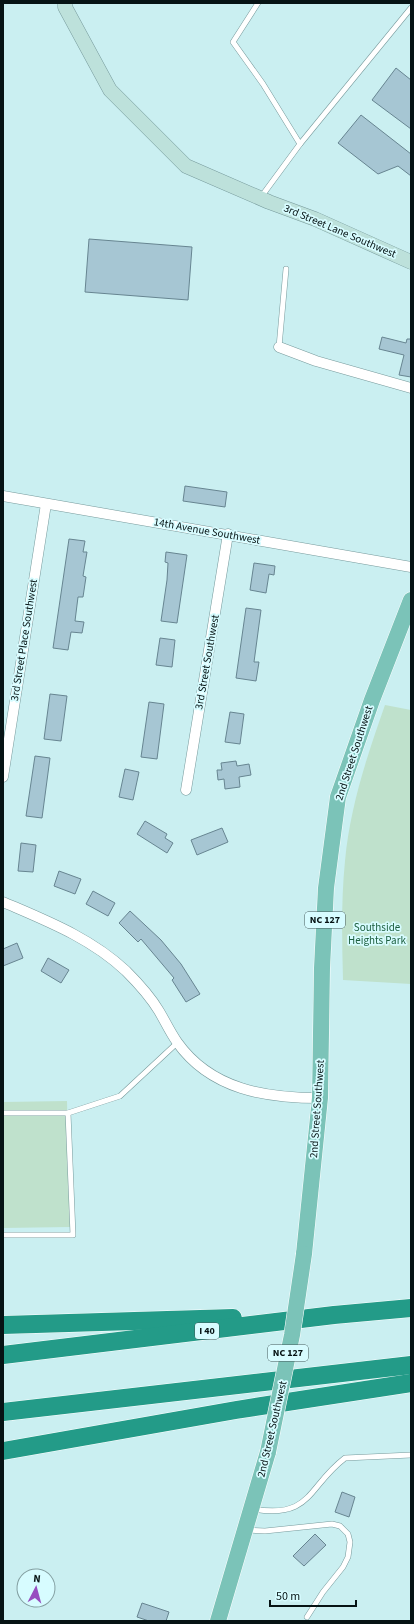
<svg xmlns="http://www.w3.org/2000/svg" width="414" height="1624" viewBox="0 0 414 1624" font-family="'Source Sans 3',sans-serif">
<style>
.green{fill:#bfe1cc}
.building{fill:#a6c6d3;stroke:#678591}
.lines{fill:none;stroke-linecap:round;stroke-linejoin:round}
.lane-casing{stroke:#779a9c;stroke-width:6}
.street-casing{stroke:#779a9c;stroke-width:11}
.secondary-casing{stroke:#779a9c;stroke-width:15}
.primary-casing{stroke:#fff;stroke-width:17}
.highway-casing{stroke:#fff;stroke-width:19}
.lane{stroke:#fff;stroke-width:5}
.street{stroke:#fff;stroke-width:10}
.secondary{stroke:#bde1db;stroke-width:14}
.primary{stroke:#7bc3b8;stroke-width:16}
.highway{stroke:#239b88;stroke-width:18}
.primary-bridge-casing{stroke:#fff;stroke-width:17;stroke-linecap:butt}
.primary-bridge{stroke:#7bc3b8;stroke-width:16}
.labels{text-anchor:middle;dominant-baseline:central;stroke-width:3.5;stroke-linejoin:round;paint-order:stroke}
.shield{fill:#d7fcff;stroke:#45595a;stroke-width:1}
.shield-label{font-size:10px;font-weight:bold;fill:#061314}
.street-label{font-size:11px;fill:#061314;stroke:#d7fcff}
.park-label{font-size:11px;fill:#1c5e3e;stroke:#d7fcff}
</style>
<rect width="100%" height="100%" fill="#caeff1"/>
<g class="green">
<path d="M 385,705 L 411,710 L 411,984 L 343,980 C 342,940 341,901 345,861 C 350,807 367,756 385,705 Z"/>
<polygon points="67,1101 70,1227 3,1228 3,1102"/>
</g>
<g class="building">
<polygon points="396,68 411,80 411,129 372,100"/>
<polygon points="361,115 411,154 411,176 398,166 378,174 338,143"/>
<polygon points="89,239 192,247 188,300 85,292"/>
<polygon points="382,337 406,343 407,339 411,339 411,377 399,375 404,355 379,349"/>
<polygon points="185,486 227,492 225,507 183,501"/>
<polygon points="69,539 85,541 83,552 87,552 83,576 86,577 83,597 78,597 75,621 84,622 82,633 71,632 68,650 53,648"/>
<polygon points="166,552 187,555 177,623 161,621 167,580 168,563 165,562"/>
<polygon points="254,563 275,566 274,575 269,574 266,593 250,590"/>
<polygon points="246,608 261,610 254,662 259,662 256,681 236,678"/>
<polygon points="160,638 175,640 172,667 156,665"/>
<polygon points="50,694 67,696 61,741 44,739"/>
<polygon points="149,702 164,704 157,759 141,757"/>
<polygon points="230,712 244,714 240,744 225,742"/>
<polygon points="35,756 50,758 42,818 26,816"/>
<polygon points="236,761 237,766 249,764 251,775 239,777 240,787 225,789 224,779 218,780 217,770 222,770 221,763"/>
<polygon points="125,769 139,772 133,800 119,797"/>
<polygon points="145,821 167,834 165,838 173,843 167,853 137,834"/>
<polygon points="222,828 228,842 197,855 191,840"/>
<polygon points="21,843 36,845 33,872 18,871"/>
<polygon points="59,871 81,879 75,894 54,886"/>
<polygon points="93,891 115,903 108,916 86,904"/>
<polygon points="130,911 161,940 181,964 200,994 186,1002 172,980 174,978 141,939 138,942 119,923"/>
<polygon points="17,943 23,958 3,966 3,949"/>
<polygon points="48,958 69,970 61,983 41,971"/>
<polygon points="342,1492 355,1497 349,1517 335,1512"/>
<polygon points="315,1534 326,1545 304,1566 293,1556"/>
<polygon points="142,1603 169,1612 166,1621 149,1621 137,1617"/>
</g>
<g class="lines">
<g class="lane-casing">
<g id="lane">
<polyline points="258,3 233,42 263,84 300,144"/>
<polyline points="261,197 300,144 411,8"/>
<polyline points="279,347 286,269"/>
<polyline points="3,1113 68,1113 120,1096 177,1043"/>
<polyline points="3,1235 73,1235 68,1113"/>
<path d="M 253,1509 C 312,1519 307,1487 345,1458 L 411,1455"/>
<polyline points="247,1530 265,1531 332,1524 340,1526 348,1534 350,1542 348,1557 343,1567 323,1592 307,1617"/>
</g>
</g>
<g class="street-casing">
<g id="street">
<polyline points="279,347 316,361 411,388"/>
<polyline points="3,496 411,567"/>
<polyline points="3,777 46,504"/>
<polyline points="186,790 228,534"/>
<path d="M 3,902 C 47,921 91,938 126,971 C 138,983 150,996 159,1011 C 165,1021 170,1032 177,1042 C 211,1090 266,1098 320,1098"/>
</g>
</g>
<g class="secondary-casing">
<polyline id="secondary" points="65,3 65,7 110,90 186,166 269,202 315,219 411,262"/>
</g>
<g class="primary-casing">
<g id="primary">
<polyline points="304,1254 320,1098 322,968 326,888 338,797 372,700 411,600"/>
<polyline points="218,1621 268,1452"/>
</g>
</g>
<g class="highway-casing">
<g id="highway">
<polyline points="3,1325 233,1318"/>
<polyline points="3,1355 334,1315 411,1308"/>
<polyline points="3,1412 411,1365"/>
<polyline points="3,1451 236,1410 411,1383"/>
</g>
</g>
<use href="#lane" class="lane"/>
<use href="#street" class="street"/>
<use href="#secondary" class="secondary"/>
<use href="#primary" class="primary"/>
<use href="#highway" class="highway"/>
<g class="primary-bridge-casing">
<polyline id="primary-bridge" points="268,1452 292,1335 304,1254"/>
</g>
<use href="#primary-bridge" class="primary-bridge"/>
</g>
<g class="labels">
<g class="shield">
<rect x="305" y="912" width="40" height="16" rx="3"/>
<rect x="195" y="1323" width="24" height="16" rx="3"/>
<rect x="268" y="1345" width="40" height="16" rx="3"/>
</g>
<g class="shield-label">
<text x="325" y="920">NC 127</text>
<text x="207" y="1331">I 40</text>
<text x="288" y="1353">NC 127</text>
</g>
<g class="street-label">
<text transform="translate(340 231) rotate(23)">3rd Street Lane Southwest</text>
<text transform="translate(207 531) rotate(10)">14th Avenue Southwest</text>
<text transform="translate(24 640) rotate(-81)">3rd Street Place Southwest</text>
<text transform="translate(207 662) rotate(-80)">3rd Street Southwest</text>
<text transform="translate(354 753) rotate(-72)">2nd Street Southwest</text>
<text transform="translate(317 1109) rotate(-86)">2nd Street Southwest</text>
<text transform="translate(272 1429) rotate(-77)">2nd Street Southwest</text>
</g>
<g class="park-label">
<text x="377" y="927">Southside<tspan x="377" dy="13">Heights Park</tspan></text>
</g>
</g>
<rect width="414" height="1624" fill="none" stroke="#061314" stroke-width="8"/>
<g transform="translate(36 1588) rotate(6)"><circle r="19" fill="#d7fcff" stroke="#839fa1"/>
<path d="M0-3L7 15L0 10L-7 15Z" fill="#974dc0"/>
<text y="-6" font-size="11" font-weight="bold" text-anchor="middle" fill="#061314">N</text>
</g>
<path d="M270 1600v6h86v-6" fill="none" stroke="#061314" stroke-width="2"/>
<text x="276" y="1600" font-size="12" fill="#061314" stroke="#d7fcff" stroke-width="3" paint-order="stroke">50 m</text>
</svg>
